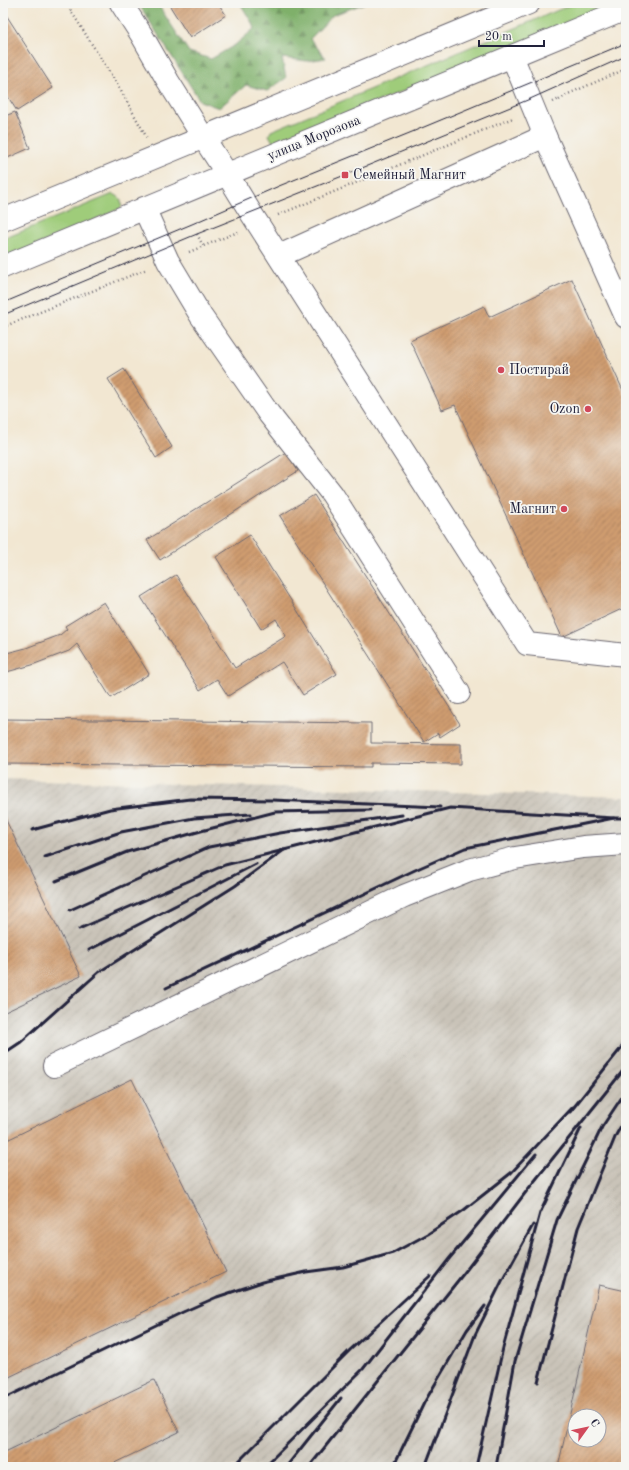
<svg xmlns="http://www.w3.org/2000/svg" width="629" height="1470" viewBox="0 0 629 1470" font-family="'Old Standard TT',serif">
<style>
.industrial{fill:url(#industrial-furrows);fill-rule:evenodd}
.grass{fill:#9fcc7a;stroke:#60775a}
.forest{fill:url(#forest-firs);stroke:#506952}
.building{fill:url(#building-hatch);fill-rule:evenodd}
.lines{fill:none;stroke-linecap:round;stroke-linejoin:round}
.minor-casing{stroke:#6b6770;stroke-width:24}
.major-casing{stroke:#6b6770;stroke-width:24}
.path{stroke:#6b6770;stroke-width:2.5;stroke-dasharray:1 3;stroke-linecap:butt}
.minor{stroke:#fff;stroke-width:22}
.major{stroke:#fff;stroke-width:22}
.tram{stroke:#22223b;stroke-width:1}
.rail{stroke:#22223b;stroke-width:3}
.poi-dot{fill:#d1495b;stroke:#f6f6f2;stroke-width:1.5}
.labels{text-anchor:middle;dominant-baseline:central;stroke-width:3.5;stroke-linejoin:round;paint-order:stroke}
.street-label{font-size:14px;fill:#22223b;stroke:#f6f6f2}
.poi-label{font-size:14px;fill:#22223b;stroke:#f6f6f2;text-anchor:start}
</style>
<defs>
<pattern id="industrial-furrows" width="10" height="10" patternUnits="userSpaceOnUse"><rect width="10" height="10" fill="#c9c3b8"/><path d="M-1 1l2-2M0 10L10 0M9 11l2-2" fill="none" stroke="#aca79f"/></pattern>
<pattern id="forest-firs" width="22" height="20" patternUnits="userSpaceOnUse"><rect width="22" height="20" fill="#7fb06a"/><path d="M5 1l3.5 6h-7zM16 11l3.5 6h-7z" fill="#688f58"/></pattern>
<pattern id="building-hatch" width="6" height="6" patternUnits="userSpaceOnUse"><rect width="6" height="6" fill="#cf9c70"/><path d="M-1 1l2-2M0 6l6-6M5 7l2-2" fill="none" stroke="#a87f5d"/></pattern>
</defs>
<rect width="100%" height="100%" fill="#f6f6f2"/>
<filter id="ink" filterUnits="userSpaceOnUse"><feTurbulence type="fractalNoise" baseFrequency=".025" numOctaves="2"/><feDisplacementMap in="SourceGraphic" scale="8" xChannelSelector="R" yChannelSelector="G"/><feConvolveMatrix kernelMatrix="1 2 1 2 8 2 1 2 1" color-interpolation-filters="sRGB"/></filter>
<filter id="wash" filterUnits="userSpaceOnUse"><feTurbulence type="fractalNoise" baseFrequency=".012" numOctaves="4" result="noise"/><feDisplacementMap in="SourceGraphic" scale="16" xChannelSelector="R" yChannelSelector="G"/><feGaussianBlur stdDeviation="0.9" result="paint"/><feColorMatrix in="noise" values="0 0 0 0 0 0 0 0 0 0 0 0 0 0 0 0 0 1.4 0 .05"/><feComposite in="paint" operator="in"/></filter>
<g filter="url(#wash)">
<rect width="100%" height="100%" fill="#f2e7d2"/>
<path class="industrial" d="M 3,779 L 626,797 L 626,1467 L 3,1467 ZM 575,1416 L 599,1416 L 599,1440 L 575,1440 Z"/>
<g class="grass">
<polygon points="575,3 618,3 274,144 269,135 271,131"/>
<path d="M 113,194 C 120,196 123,202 121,208 L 3,260 L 3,239 Z"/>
</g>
<polygon class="forest" points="138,3 157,3 189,52 211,59 235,45 255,28 240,3 366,3 333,15 310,39 326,58 307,61 282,58 286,78 267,91 246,85 219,108 200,101"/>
<g id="blocks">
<g class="building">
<polygon points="168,3 218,3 226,15 190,38"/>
<polygon points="3,10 53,88 17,111 3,89"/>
<polygon points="15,112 30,148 3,160 3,117"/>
<polygon points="572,279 626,397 626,607 562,637 455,405 442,410 410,340 484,306 489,317"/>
<polygon points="124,369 172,447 156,458 108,379"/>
<polygon points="286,452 298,471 160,560 147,540"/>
<polygon points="314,495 460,724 440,737 438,733 424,742 280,516"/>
<polygon points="250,535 337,674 303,695 282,662 228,696 217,679 200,690 141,597 176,575 235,668 286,636 276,619 261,629 216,557"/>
<polygon points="104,602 149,674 111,698 77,644 69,651 32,665 3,673 3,654 26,648 60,635 67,629 65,626"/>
<polygon points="3,719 371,723 371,743 461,744 461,764 371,763 371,767 3,764"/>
<polygon points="3,814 81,976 3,1013"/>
<polygon points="132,1079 226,1272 3,1380 3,1142"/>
<path d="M 599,1285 L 626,1291 L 626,1467 L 558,1467 ZM 575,1416 L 599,1416 L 599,1440 L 575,1440 Z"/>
<polygon points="154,1380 179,1432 106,1467 3,1467 3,1453"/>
</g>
</g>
</g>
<g filter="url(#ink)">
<use href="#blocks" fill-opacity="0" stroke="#6b6770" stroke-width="1"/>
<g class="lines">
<g class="minor-casing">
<g id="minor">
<polyline points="121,3 141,34 168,81 203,137"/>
<polyline points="512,56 545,136 626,317"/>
<polyline points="227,174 251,213 527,644 626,655"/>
<polyline points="144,208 168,261 201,316 269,414 332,494 459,693"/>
<polyline points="279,256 545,136"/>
<polyline points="54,1066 404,896 469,870 515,858 583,847 626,844"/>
</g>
</g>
<g class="major-casing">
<g id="major">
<polyline points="203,137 227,174"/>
<polyline points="3,220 529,3"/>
<polyline points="3,267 626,9"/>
</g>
</g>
<g class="path">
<polyline points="66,3 120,89 147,138"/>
<polyline points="559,100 568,94 626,69"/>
<polyline points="553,102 559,99"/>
<polyline points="278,215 513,118"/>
<polyline points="197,234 203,246"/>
<polyline points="189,252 238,232"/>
<polyline points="3,327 147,269"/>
</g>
<use href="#minor" class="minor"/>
<use href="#major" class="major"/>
<g class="tram">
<polyline points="3,303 192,224 279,186 412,132 626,43"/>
<polyline points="3,315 197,234 345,175 530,99 626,56"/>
</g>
<g class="rail">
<polyline points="32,830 110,809 190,799 272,800 440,807"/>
<polyline points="279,852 284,850 450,808 614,818"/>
<polyline points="45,857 121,832 194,818 251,814"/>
<polyline points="56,881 127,852 201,831 275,812 370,810"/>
<polyline points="70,910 209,847 280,833 402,815"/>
<polyline points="89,950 256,864"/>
<polyline points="166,988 415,870 465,848 614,818 626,818"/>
<polyline points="3,1054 21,1042 99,972 235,886 284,850 225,865 79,929"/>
<polyline points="570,1112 626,1042"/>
<polyline points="538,1382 578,1228 616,1135 626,1117"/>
<polyline points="3,1399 183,1312 217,1297 262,1282 306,1272 343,1267 393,1253 428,1234 464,1210 511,1173 573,1107"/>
<polyline points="233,1467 350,1350 430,1276"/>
<polyline points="264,1467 363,1369 449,1259 536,1154"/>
<polyline points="286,1467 341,1398"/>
<polyline points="309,1467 464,1273 529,1188 626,1067"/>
<polyline points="393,1467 424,1403 467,1330 485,1306"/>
<polyline points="425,1467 475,1335 502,1281 533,1225"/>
<polyline points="476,1467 503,1348 540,1213 581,1128"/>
<polyline points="496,1467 515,1361 557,1220 602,1127 626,1091"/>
</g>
</g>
</g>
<g class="poi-dot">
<rect x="341" y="171" width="8" height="8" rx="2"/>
<circle cx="501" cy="370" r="4"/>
<circle cx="588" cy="409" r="4"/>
<circle cx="564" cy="509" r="4"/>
</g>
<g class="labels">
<g class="street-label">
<text transform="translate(314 138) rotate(-22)">улица Морозова</text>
</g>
<g class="poi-label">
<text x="353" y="175">Семейный Магнит</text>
<text x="509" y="370">Постирай</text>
<text x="580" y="409" text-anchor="end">Ozon</text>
<text x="556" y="509" text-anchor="end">Магнит</text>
</g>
</g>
<rect width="629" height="1470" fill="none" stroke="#f6f6f2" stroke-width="16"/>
<g transform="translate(587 1428) rotate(57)"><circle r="19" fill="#f6f6f2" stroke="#a1a1a9"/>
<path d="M0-3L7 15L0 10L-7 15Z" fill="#d1495b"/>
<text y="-6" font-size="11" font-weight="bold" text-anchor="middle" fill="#22223b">С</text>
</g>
<path d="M479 40v6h65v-6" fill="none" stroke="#22223b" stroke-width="2"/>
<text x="485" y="40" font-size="12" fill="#22223b" stroke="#f6f6f2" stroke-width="3" paint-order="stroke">20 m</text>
</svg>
